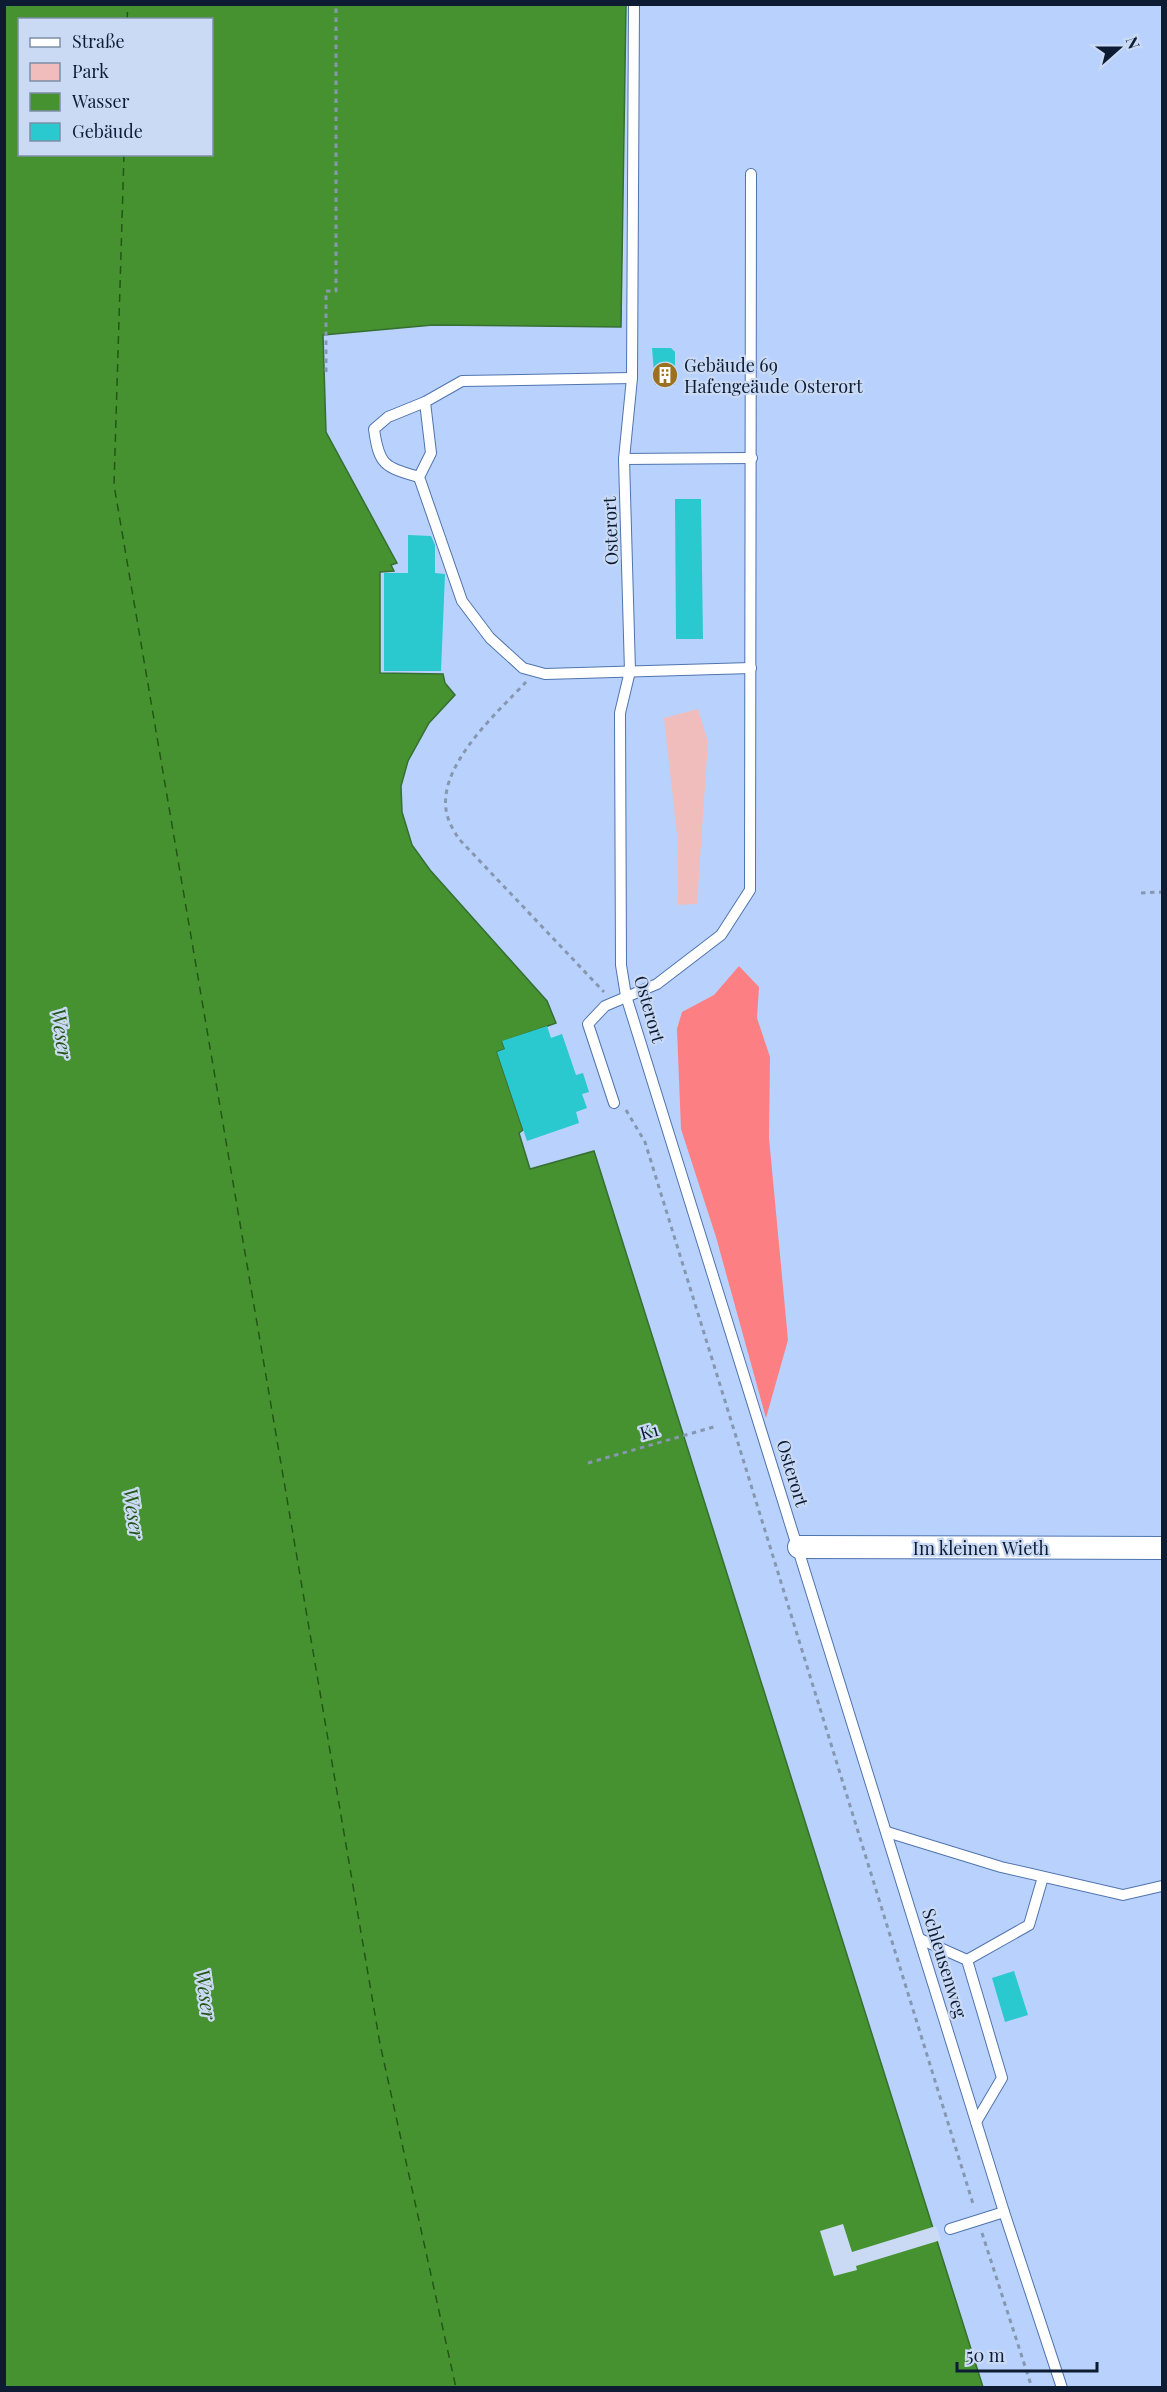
<svg xmlns="http://www.w3.org/2000/svg" width="1167" height="2392" viewBox="0 0 1167 2392" font-family="'Playfair Display',serif">
<style>
.built{fill:#b8d2fd}
.green{fill:#f0bdbc}
.forest{fill:#fc7f83}
.water{fill:#469231;stroke:#356f32;stroke-width:1.5;fill-rule:evenodd}
.pier{fill:#cadaf4}
.lines{fill:none;stroke-linecap:round;stroke-linejoin:round}
.ferry{stroke:#235615;stroke-width:1.5;stroke-dasharray:8 6;stroke-linecap:butt}
.building{fill:#2ac8cf}
.lane-casing{stroke:#5074ae;stroke-width:12}
.street-casing{stroke:#5074ae;stroke-width:24}
.path{stroke:#8797b0;stroke-width:3;stroke-dasharray:4.5 4.5;stroke-linecap:butt}
.lane{stroke:#fff;stroke-width:10}
.street{stroke:#fff;stroke-width:22}
.labels{text-anchor:middle;dominant-baseline:central;stroke-width:4.5;stroke-linejoin:round;paint-order:stroke}
.poi-label{font-size:18px;fill:#0d1c33;stroke:#cadaf4;text-anchor:start}
.street-label{font-size:18px;fill:#0d1c33;stroke:#cadaf4}
.water-label{font-size:20px;font-style:italic;fill:#235615;stroke:#cadaf4}
</style>
<rect width="100%" height="100%" fill="#cadaf4"/>
<polygon class="built" points="626,5 1162,5 1162,2387 984,2387 594,1152 530,1169 519,1133 523,1130 497,1052 502,1041 556,1022 547,1001 430,870 412,845 402,812 401,786 408,761 429,723 455,695 445,683 443,674 380,673 380,571 394,570 390,565 396,562 326,432 323,335 623,310"/>
<polygon class="green" points="698,709 708,742 697,904 678,905 677,834 664,718"/>
<polygon class="forest" points="739,966 759,987 757,1018 770,1057 769,1138 788,1340 766,1418 716,1237 681,1129 677,1029 682,1012 714,995"/>
<path class="water" d="M 5,5 L 626,5 L 621,327 L 433,325 L 323,335 L 326,432 L 397,563 L 391,565 L 394,571 L 380,572 L 380,673 L 443,674 L 445,683 L 455,695 L 429,723 L 408,761 L 401,786 L 402,812 L 412,845 L 430,870 L 547,1001 L 556,1023 L 502,1042 L 505,1049 L 497,1052 L 523,1130 L 519,1133 L 530,1169 L 594,1151 L 983,2387 L 5,2388 ZM 20,20 L 212,20 L 212,154 L 20,154 Z"/>
<polygon class="pier" points="843,2224 852,2252 936,2226 941,2240 856,2266 857,2270 834,2276 820,2231"/>
<g class="lines">
<g class="ferry">
<polyline points="127,20 128,4"/>
<polyline points="124,154 114,485 380,2044 456,2388"/>
</g>
</g>
<g class="building">
<polygon points="652,348 671,348 675,352 675,385 655,385"/>
<polygon points="675,499 701,499 703,639 676,639"/>
<polygon points="408,535 431,536 435,545 435,573 445,574 441,671 384,671 384,573 408,573"/>
<polygon points="547,1026 551,1038 562,1034 576,1075 583,1073 589,1092 582,1094 587,1108 576,1112 579,1123 527,1141 497,1052 505,1049 502,1041"/>
<polygon points="1014,1971 1028,2015 1005,2022 992,1978"/>
</g>
<g class="lines">
<g class="lane-casing">
<g id="lane">
<polyline points="634,4 632,378 624,459 630,671 620,713 621,965 626,996 1004,2212 1062,2388"/>
<polyline points="632,378 462,381 425,402 431,453 419,477 462,601 490,638 523,668 545,674 751,668"/>
<polyline points="624,459 752,458"/>
<path d="M 419,477 C 385,467 379,466 374,429 L 388,417 L 425,402"/>
<polyline points="614,1103 588,1024 605,1006 657,984 721,935 750,890 751,174"/>
<polyline points="887,1832 1001,1867 1123,1895 1162,1886"/>
<polyline points="920,1939 967,1960 1002,2078 976,2122"/>
<polyline points="967,1960 1029,1925 1043,1877"/>
<polyline points="950,2229 1004,2212"/>
</g>
</g>
<g class="street-casing">
<polyline id="street" points="799,1547 1162,1548"/>
</g>
<g class="path">
<polyline points="326,372 326,291 336,291 336,4"/>
<path d="M 526,682 C 497,713 432,770 448,818 C 450,825 455,832 458,838 L 604,992"/>
<polyline points="1141,893 1162,892"/>
<polyline points="626,1110 645,1142 974,2207"/>
<polyline points="588,1463 717,1426"/>
<polyline points="982,2233 1032,2388"/>
</g>
<use href="#lane" class="lane"/>
<use href="#street" class="street"/>
</g>
<defs>
<g id="building-disc" transform="scale(1.35)"><circle r="9.5" fill="#9b711f" stroke="#cadaf4"/><path d="M-4-6H4V6H1V3H-1V6H-4ZM-2.5-4.3h1.7v1.8h-1.7ZM.8-4.3h1.7v1.8H.8ZM-2.5-1h1.7V.8h-1.7ZM.8-1h1.7V.8H.8Z" fill="#fff"/></g>
</defs>
<g fill-rule="evenodd">
<use href="#building-disc" x="665" y="375"/>
</g>
<g class="labels">
<g class="poi-label">
<text x="684" y="365">Gebäude 69<tspan x="684" dy="21">Hafengeäude Osterort</tspan></text>
</g>
<g class="street-label">
<text transform="translate(610 531) rotate(-92)">Osterort</text>
<text transform="translate(650 1009) rotate(74)">Osterort</text>
<text transform="translate(649 1431) rotate(-16)">K1</text>
<text transform="translate(793 1473) rotate(73)">Osterort</text>
<text x="981" y="1548">Im kleinen Wieth</text>
<text transform="translate(945 1963) rotate(73)">Schleusenweg</text>
</g>
<g class="water-label">
<text transform="translate(63 1033) rotate(82)">Weser</text>
<text transform="translate(135 1513) rotate(82)">Weser</text>
<text transform="translate(207 1994) rotate(82)">Weser</text>
</g>
</g>
<rect width="1167" height="2392" fill="none" stroke="#0d1c33" stroke-width="12"/>
<rect x="18" y="18" width="195" height="138" fill="#cadaf4" stroke="#7e8ea7" stroke-width="1.5"/>
<rect x="30" y="38" width="30" height="9" fill="#ffffff" stroke="#7e8ea7" stroke-width="1.5"/>
<text x="72" y="48" font-size="18" fill="#0d1c33">Straße</text>
<rect x="30" y="63" width="30" height="18" fill="#f0bdbc" stroke="#7e8ea7" stroke-width="1.5"/>
<text x="72" y="78" font-size="18" fill="#0d1c33">Park</text>
<rect x="30" y="93" width="30" height="18" fill="#469231" stroke="#7e8ea7" stroke-width="1.5"/>
<text x="72" y="108" font-size="18" fill="#0d1c33">Wasser</text>
<rect x="30" y="123" width="30" height="18" fill="#2ac8cf" stroke="#7e8ea7" stroke-width="1.5"/>
<text x="72" y="138" font-size="18" fill="#0d1c33">Gebäude</text>
<g transform="translate(1119 48) rotate(69)" stroke="#cadaf4" stroke-width="4.5" paint-order="stroke">
<path d="M0-4.5L10 22L0 15L-10 22Z" fill="#0d1c33"/>
<text y="-9" font-size="16" font-weight="bold" text-anchor="middle" fill="#0d1c33">N</text>
</g>
<path d="M957 2362v9h140v-9" fill="none" stroke="#0d1c33" stroke-width="3"/>
<text x="966" y="2362" font-size="18" fill="#0d1c33" stroke="#cadaf4" stroke-width="4.5" paint-order="stroke">50 m</text>
</svg>
